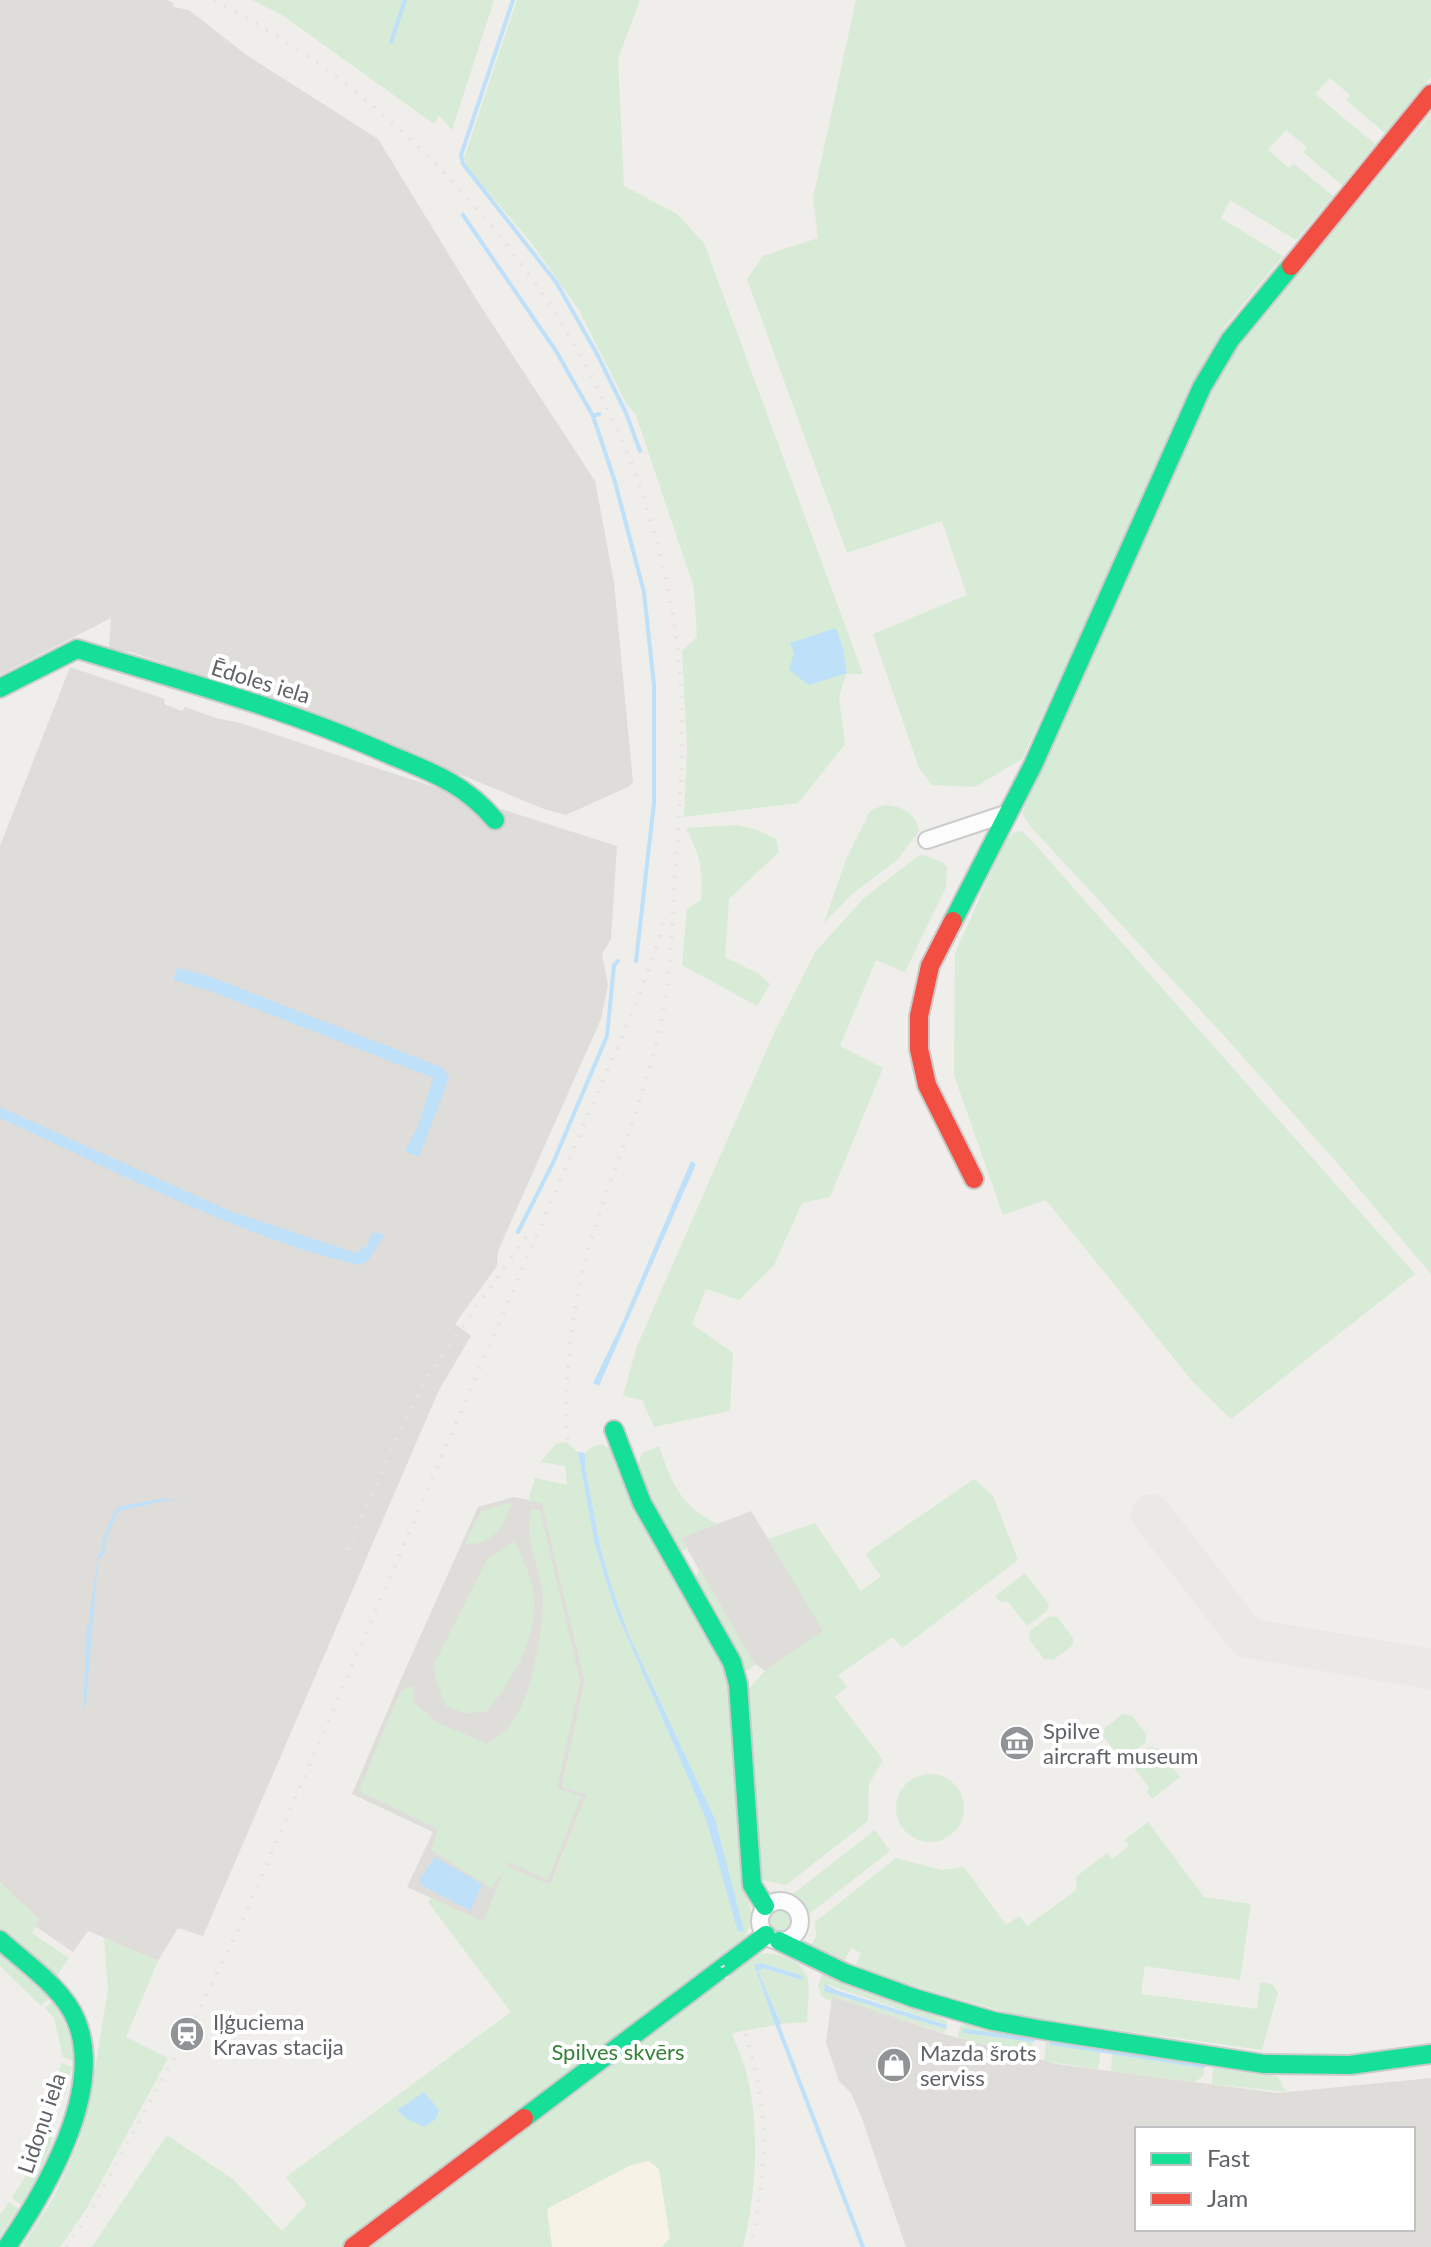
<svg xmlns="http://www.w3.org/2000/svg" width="1431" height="2247" viewBox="0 0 1431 2247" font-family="Lato,sans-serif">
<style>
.commercial{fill:#f7f3e4}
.industrial{fill:#dfddda;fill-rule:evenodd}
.green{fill:#d8ebd6}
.water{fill:#bfe0f9}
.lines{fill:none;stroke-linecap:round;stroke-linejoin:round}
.stream{stroke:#bfe0f9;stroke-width:4}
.taxiway{stroke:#eae9e7;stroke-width:40}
.street-casing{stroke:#cbcccc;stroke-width:20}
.fast-casing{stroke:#cacacb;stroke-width:22}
.jam-casing{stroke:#cacacb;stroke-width:22}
.street{stroke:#fdfcfc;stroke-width:16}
.fast{stroke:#16e098;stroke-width:18}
.jam{stroke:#f24e42;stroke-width:18}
.rail{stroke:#e4e4e4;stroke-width:4;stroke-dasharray:2 10;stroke-linecap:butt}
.labels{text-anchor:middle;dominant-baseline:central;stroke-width:8;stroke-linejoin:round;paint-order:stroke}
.street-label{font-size:22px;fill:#5f6368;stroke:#fff}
.poi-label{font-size:22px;fill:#5f6368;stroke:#fff;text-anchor:start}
.park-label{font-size:22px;fill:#348238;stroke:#fff}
</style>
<rect width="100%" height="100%" fill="#efeeea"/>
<polygon class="commercial" points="650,2161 659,2169 670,2238 662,2247 552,2247 547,2209 631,2165"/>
<g class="industrial">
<polygon points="0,0 167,0 172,2 174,7 189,10 245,54 378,139 478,302 595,481 614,582 633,782 630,786 566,815 544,809 286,703 131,652 109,650 111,618 0,675"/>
<polygon points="70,667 165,699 164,704 182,711 185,707 216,718 240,723 462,796 495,820 501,809 617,846 611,939 602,954 608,985 601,1019 498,1251 497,1266 455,1324 471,1336 439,1390 203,1936 178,1928 158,1961 88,1931 73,1952 35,1926 39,1920 0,1882 0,846"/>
<polygon points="514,1497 542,1503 585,1681 562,1787 587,1794 550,1886 483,1922 407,1887 433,1832 352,1794 401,1679 478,1507"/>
<polygon points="751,1511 824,1631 765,1671 751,1661 681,1538"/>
<path d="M 832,1996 L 948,2035 L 1057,2064 L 1277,2093 L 1431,2078 L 1431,2247 L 906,2247 L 862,2119 L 851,2093 L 839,2081 L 826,2043 ZM 1137,2129 L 1413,2129 L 1413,2229 L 1137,2229 Z"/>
</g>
<g class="green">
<polygon points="252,0 494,0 452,130 439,115 434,124 282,15"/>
<polygon points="517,0 640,0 618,59 624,186 677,214 704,243 863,674 846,674 839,697 845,744 798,803 684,817 687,749 682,651 697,637 694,588 636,415 626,403 579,310 529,240 466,166 464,158"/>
<polygon points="856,0 1431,0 1431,77 1385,133 1346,100 1350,95 1330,78 1315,94 1375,144 1342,185 1303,152 1307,147 1286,130 1268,150 1289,168 1294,164 1333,196 1296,240 1230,200 1221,218 1283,256 1226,325 1196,376 1135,516 1022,759 975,787 932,785 919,768 873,634 967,595 942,521 847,553 747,279 763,256 818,238 813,198"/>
<polygon points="1431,114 1431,1274 1338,1164 1227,1039 1030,826 1022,813 1211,389 1245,337"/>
<path d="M 884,805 C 902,806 915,812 919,831 L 897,860 L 852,894 L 824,923 L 847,857 L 871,810 Z"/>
<path d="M 738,825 L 757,830 L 776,839 L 779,852 L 729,899 L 725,957 L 759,974 L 770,984 L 757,1006 L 682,965 L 687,909 L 701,900 C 703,865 701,859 686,828 Z"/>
<polygon points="1021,831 1032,841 1415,1274 1231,1419 1193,1382 1046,1200 1003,1215 954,1075 955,953 1005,841 1014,832"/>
<polygon points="924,855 942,862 947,867 946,887 905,972 876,960 840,1046 883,1068 830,1197 802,1203 774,1265 739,1300 706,1289 692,1324 733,1353 730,1411 654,1427 642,1400 623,1396 637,1346 775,1031 816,951 864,898 918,856"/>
<path d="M 566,1442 L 578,1452 L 581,1462 L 595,1544 L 615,1609 L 706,1819 L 738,1931 L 715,1819 L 629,1635 L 613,1591 L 601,1550 L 585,1467 L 585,1453 L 591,1447 L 602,1444 L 609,1448 L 702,1615 L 728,1683 L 744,1881 L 752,1918 L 745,1938 L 708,1966 L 716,1988 C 722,1976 739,1962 753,1956 C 770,1948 801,1959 807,1977 C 811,1990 807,2008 807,2022 L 781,2024 L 758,1971 L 763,1968 L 802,1980 L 759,1963 L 754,1964 L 775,2025 L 732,2033 C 737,2048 745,2064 748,2080 C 760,2133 756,2195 743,2247 L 662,2247 L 670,2238 L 659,2169 L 649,2161 L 631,2165 L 547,2209 L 552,2247 L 92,2247 L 167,2135 L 233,2179 L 282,2231 L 307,2204 L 286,2177 L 511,2012 L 428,1902 L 431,1898 L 483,1922 L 505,1869 L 491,1888 L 431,1850 L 438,1829 L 359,1791 L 401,1690 L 413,1686 L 414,1702 L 436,1722 L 488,1744 C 495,1738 505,1732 511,1724 C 532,1700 546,1619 542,1588 C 537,1561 524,1536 531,1509 L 540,1510 L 580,1681 L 557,1788 L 581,1796 L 548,1880 L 509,1862 L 506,1866 L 551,1885 L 587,1794 L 562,1787 L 585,1681 L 542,1503 L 528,1501 L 535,1478 L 567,1485 L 565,1466 L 540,1462 L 556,1444 Z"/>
<path d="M 659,1446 C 672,1484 680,1505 717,1524 L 682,1538 L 687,1548 L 683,1551 L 679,1548 L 644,1487 L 638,1466 L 642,1453 Z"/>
<polygon points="974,1479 993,1496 1018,1560 902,1648 893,1637 838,1675 847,1687 835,1697 883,1760 869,1784 868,1821 786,1885 757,1879 746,1692 765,1671 823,1631 768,1539 815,1523 861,1591 881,1576 865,1554"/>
<path d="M 512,1502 C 504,1526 494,1545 465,1544 L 481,1511 Z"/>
<path d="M 515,1541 C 521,1557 532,1577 534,1594 C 538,1637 512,1681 486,1712 L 464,1713 L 446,1706 L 436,1682 L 434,1664 L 487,1560 Z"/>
<polygon points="700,1569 755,1665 748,1670 743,1670 723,1623 696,1577"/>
<polygon points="1025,1573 1049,1604 1047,1611 1027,1626 1008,1602 999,1601 995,1596"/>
<polygon points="1050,1616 1057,1617 1073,1638 1073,1645 1053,1660 1044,1659 1029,1639 1030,1631"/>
<polygon points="1123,1714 1132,1716 1146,1734 1146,1742 1126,1757 1118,1756 1103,1736 1105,1728"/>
<polygon points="1149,1747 1158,1748 1180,1777 1152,1799 1147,1792 1149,1788 1130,1762"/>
<circle cx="930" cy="1808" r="34"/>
<polygon points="1148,1822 1204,1897 1251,1904 1240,1980 1145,1966 1141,1994 1257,2009 1260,1982 1272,1984 1278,1993 1262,2050 1020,2016 854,1969 861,1953 851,1948 845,1960 811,1946 816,1936 815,1922 896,1858 942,1870 964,1867 1006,1925 1019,1916 1027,1926 1076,1890 1077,1876 1107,1853 1112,1859 1129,1846 1124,1840"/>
<polygon points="875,1830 890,1851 809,1914 793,1894"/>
<polygon points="0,1882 39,1920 32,1933 69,1958 53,1981 0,1929"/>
<circle cx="781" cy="1920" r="13"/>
<polygon points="104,1938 158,1961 126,2037 168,2058 87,2208 60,2247 22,2247 55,2195 79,2141 90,2100 108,1990"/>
<polygon points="0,1950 49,1998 41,2006 0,1966"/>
<polygon points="822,1975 829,1975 927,2011 947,2021 947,2025 825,1984 824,1991 946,2029 944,2033 833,1997 831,2001 822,1997 818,1985"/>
<path d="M 52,2002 C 65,2020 73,2038 73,2061 L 63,2057 L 54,2018 L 45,2008 Z"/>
<polygon points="965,2023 1029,2036 1033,2040 1029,2057 958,2037 960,2026"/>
<polygon points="1050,2038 1101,2047 1098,2069 1044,2061 1046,2042"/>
<polygon points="1117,2048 1204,2061 1204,2075 1195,2082 1111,2071 1112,2052"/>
<polygon points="61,2063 72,2067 66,2093 60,2103 53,2105"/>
<polygon points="1213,2067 1260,2071 1278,2077 1286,2092 1212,2084"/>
<path d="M 50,2115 C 65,2134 32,2185 21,2205 L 12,2198 L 30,2168 Z"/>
<polygon points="9,2202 19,2209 0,2236 0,2215"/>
</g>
<g class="water">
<polygon points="836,628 843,649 847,673 809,685 789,670 794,653 790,643"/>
<polygon points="177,968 209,976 443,1068 449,1077 448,1081 419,1157 405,1151 419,1124 433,1078 210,991 173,980"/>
<path d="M 0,1107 L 230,1211 L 356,1253 L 367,1246 L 372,1233 L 385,1234 L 368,1261 L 358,1265 C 232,1234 118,1172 0,1118 Z"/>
<polygon points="691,1161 696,1164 599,1386 593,1383 623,1321"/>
<polygon points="578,1452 585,1453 585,1467 601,1550 613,1591 629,1635 715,1819 744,1931 738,1932 706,1819 615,1609 595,1545"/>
<polygon points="167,1498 182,1501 168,1500 118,1511 104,1544 106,1552 98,1560 86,1705 83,1710 87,1626 92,1620 89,1619 98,1554 103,1552 101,1545 114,1511 121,1506"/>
<polygon points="435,1857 482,1884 471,1911 421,1885 420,1879"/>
<polygon points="760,1963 803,1976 802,1980 763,1968 758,1971 781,2024 775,2025 754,1964"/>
<polygon points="825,1984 836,1990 947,2025 946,2029 824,1991"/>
<polygon points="424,2092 439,2110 436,2119 424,2127 407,2119 397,2110"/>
</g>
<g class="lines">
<g class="stream">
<polyline points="513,0 461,155 463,164 556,282 597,354 626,413 640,451"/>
<polyline points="391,42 405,0"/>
<polyline points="463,215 556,351 593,416 599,414"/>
<polyline points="593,416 615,482 644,592 654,685 654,803 636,961"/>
<polyline points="518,1232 553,1163 607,1036 614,965 618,961"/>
<polyline points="776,2021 863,2247"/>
<polyline points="965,2031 1033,2040"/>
<polyline points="1051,2043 1204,2066"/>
</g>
<polyline class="taxiway" points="1151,1514 1247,1638 1431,1669"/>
<g class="street-casing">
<g id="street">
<polyline points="927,840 1008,813"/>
<circle cx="780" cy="1921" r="20"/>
</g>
</g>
<g class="fast-casing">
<g id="fast">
<path d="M 0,688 L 77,649 C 182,681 288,709 388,754 C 431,772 464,783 495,820"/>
<polyline points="953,921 1033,765 1202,387 1230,340 1291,266"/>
<polyline points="614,1430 642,1503 732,1662 738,1684 752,1885 765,1906"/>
<path d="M 0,1940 C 25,1963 63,1988 76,2020 C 105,2090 46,2190 7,2247"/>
<polyline points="779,1941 845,1973 914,1998 993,2021 1043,2030 1264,2064 1350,2065 1431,2054"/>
<polyline points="524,2118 766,1935"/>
</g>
</g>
<g class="jam-casing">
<g id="jam">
<polyline points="1291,266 1431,94"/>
<polyline points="953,921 930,966 919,1016 919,1049 927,1085 974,1179"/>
<polyline points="353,2247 524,2118"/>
</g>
</g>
<use href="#street" class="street"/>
<use href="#fast" class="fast"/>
<use href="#jam" class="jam"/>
<g class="rail">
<path d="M 214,0 C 451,123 635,361 675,628 C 687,710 681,793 675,876 C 672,921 671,967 663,1012 C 649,1089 615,1162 592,1237 C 568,1315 561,1401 571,1482 C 580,1552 605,1620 626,1686 C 642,1737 656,1790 674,1840 C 705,1930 751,2016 762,2111 C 767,2156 759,2203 751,2247"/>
<polyline points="347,1550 400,1431 430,1373 527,1235"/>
<polyline points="66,2247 89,2214 187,2034 242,1922 638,999 655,951 665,916"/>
</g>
</g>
<defs>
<g id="museum-disc" transform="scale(1.8)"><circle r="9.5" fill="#919496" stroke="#fff"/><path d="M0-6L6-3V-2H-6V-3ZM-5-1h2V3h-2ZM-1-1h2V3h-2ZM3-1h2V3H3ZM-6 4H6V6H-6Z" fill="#fff"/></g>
<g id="station-disc" transform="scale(1.8)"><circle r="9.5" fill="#919496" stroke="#fff"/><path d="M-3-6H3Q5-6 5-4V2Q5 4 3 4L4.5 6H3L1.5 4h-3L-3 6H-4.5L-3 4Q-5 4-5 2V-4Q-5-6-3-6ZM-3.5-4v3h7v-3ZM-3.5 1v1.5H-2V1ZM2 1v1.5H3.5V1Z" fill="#fff"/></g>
<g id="shop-disc" transform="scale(1.8)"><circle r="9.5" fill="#919496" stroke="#fff"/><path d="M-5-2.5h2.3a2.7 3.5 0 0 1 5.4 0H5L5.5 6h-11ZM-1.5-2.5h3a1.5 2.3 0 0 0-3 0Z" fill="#fff"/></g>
</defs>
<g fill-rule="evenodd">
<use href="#museum-disc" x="1017" y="1743"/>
<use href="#station-disc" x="187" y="2034"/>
<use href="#shop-disc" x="894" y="2065"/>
</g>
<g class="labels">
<g class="street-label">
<text transform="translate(261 681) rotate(17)">Ēdoles iela</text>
<text transform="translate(41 2123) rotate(-71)">Lidoņu iela</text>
</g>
<g class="poi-label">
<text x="1043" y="1730">Spilve<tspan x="1043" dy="25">aircraft museum</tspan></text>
<text x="213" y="2021">Iļģuciema<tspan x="213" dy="25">Kravas stacija</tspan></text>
<text x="920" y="2052">Mazda šrots<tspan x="920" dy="25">serviss</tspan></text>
</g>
<g class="park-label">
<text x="618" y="2051">Spilves skvērs</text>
</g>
</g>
<rect x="1135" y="2127" width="280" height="104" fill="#ffffff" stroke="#bfc1c3" stroke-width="2"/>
<rect x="1151" y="2153" width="40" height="12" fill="#16e098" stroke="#bfc1c3" stroke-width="2"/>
<text x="1207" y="2167" font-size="24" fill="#5f6368">Fast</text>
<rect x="1151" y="2193" width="40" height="12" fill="#f24e42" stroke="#bfc1c3" stroke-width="2"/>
<text x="1207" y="2207" font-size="24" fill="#5f6368">Jam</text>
</svg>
